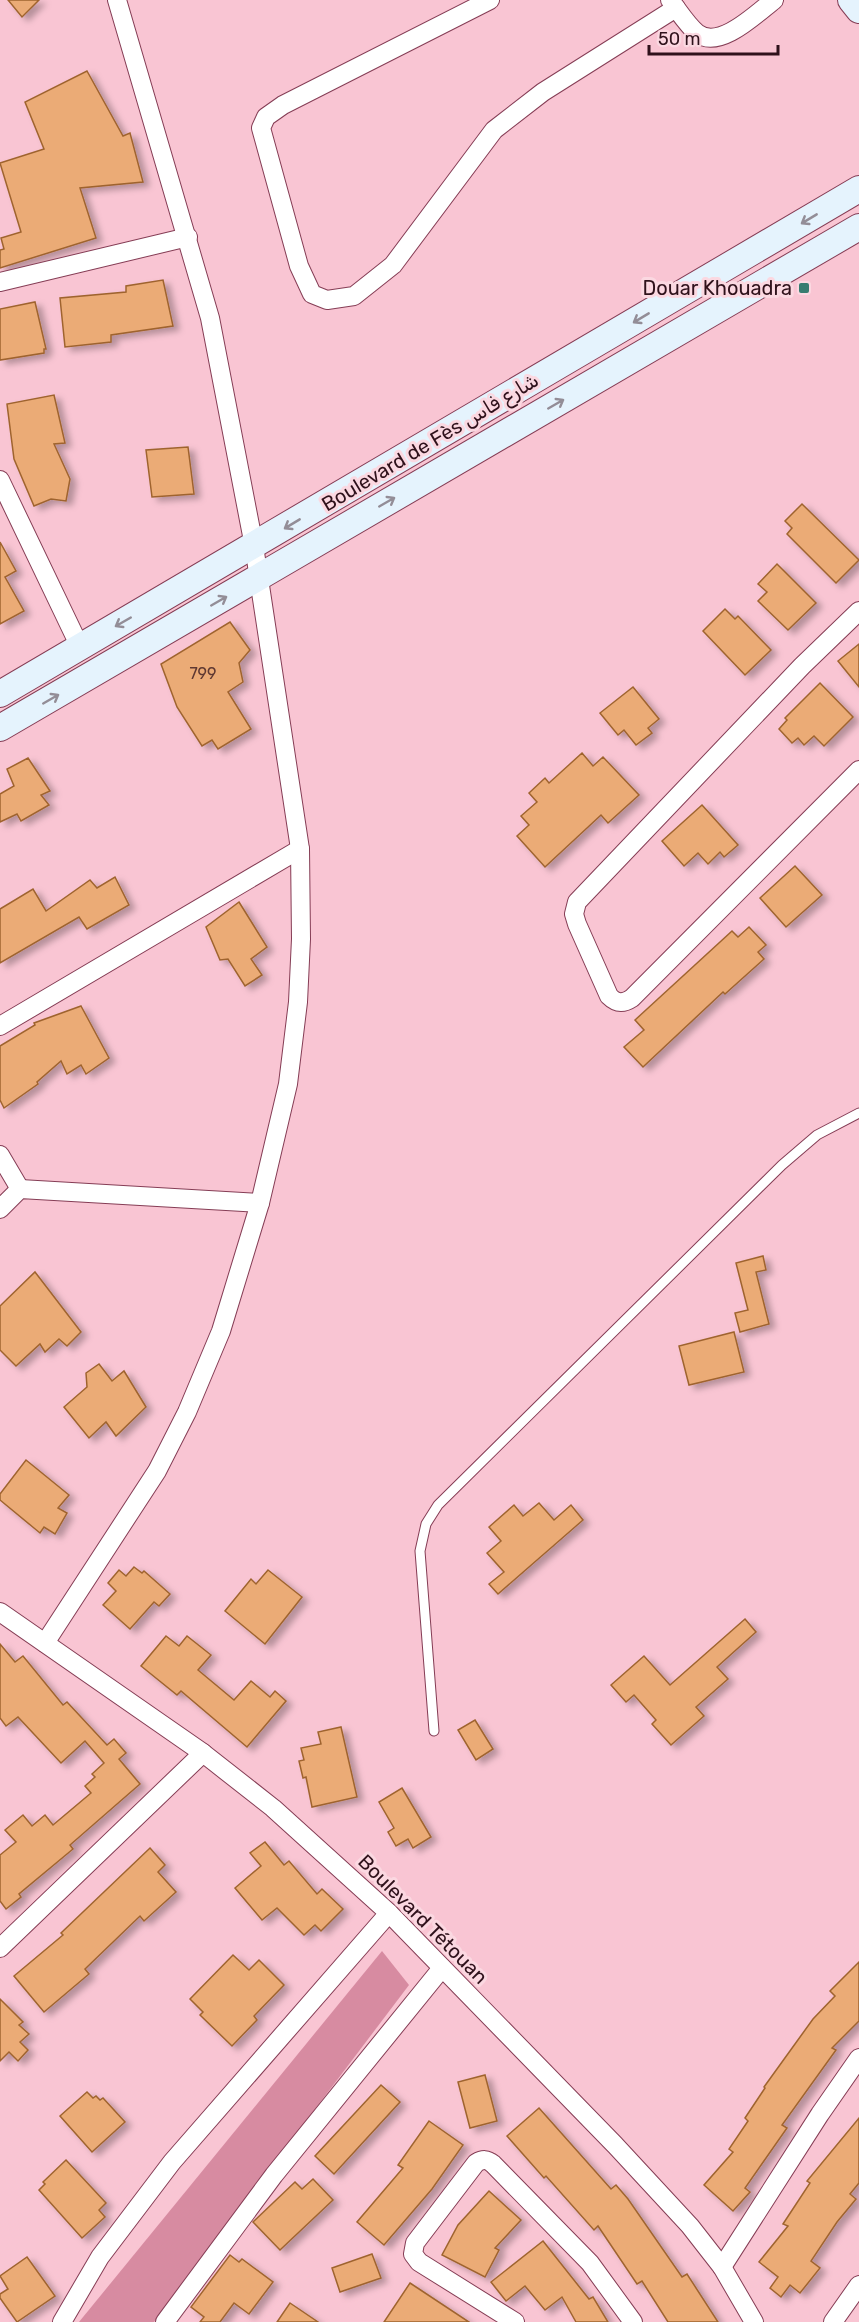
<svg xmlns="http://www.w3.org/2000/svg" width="859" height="2322" viewBox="0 0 859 2322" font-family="Rubik,Cairo,sans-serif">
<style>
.green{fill:#d78ba1}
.building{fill:#ebab76;stroke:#9f642f;stroke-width:1.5;filter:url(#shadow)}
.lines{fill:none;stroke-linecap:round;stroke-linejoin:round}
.service-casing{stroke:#853d55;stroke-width:11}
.minor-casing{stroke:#853d55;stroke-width:20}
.secondary-casing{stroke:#853d55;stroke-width:28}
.service{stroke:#fff;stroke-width:9}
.minor{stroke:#fff;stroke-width:18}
.secondary{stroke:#e5f3fd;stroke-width:26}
.oneway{stroke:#938d97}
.poi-dot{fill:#387c70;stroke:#fbd8e1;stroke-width:2}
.labels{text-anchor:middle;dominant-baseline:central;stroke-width:6;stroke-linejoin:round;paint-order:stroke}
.number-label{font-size:16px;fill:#5e3832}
.poi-label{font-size:20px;fill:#2f111b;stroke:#fbd8e1;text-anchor:end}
.street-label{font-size:20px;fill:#2f111b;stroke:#fbd8e1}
</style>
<defs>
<filter id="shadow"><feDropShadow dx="6" dy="4" stdDeviation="3" flood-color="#0004"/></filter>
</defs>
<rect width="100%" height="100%" fill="#f9c5d3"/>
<polygon class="green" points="382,1951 409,1985 154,2322 79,2322"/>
<g class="building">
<polygon points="8,0 39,0 22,17"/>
<polygon points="87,71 123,136 130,133 143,182 80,188 96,238 0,268 0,250 4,249 1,238 21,232 0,163 44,149 25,102"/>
<polygon points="163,280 173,326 111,335 111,342 65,347 60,298 126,292 126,286"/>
<polygon points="35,302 46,349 44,349 44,353 0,360 0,309"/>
<polygon points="54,395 65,443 54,444 70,479 66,501 51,499 34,506 14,459 7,404"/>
<polygon points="188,447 194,494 152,497 146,450"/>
<polygon points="802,504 859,560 836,583 787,534 792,528 785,521"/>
<polygon points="0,542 16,571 5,577 24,611 0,624"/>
<polygon points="777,564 816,603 788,630 758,601 767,592 758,584"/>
<polygon points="725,609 735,619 738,616 771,650 745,675 703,631"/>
<polygon points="230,622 250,650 239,663 243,682 228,692 251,729 218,749 212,740 202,746 177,707 161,664"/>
<polygon points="859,644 859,687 838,661"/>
<polygon points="820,683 853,717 824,746 814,736 804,745 798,738 792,743 779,729 787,720 785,718"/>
<polygon points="633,687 659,719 648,728 652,733 636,745 624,730 618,735 600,713"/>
<polygon points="582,753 593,766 603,757 639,795 608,823 601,815 545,867 517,836 529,825 521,816 537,802 529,793 545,778 549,783"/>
<polygon points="28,758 50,791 41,795 49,805 21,821 17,814 0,822 0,794 14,786 7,769"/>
<polygon points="702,805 738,845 724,857 720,852 708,864 698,853 684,866 662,841"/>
<polygon points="795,866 822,895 786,927 760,898"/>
<polygon points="115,877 129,905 87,929 79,917 0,963 0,909 33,889 46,911 90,880 97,888"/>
<polygon points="239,902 267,947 251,959 262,975 245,986 228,959 220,960 206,927"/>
<polygon points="749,927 766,945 758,952 764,959 725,994 723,992 643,1067 624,1047 644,1030 635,1020 732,931 738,937"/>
<polygon points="81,1006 109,1058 86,1074 81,1065 67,1074 61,1061 37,1082 38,1084 4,1108 0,1100 0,1046 35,1025 34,1023"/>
<polygon points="763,1256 766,1270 756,1272 769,1324 740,1332 735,1313 748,1310 736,1263"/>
<polygon points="35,1272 81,1332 67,1346 59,1339 45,1352 40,1344 16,1366 0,1350 0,1306"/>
<polygon points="734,1332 744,1372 689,1385 679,1346"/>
<polygon points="99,1364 112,1381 124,1371 146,1407 116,1436 106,1422 89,1438 64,1407 87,1387 86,1373"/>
<polygon points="26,1460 69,1495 58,1508 67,1513 55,1534 44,1527 40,1533 0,1500 0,1494"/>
<polygon points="539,1503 554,1520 571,1505 583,1520 498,1594 489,1584 504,1572 487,1553 501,1541 489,1527 514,1505 523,1516"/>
<polygon points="134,1567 142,1573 144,1571 170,1594 159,1606 154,1602 130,1629 103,1605 116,1591 108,1583 119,1570 126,1576"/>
<polygon points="268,1570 302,1597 265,1644 225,1611 251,1579 256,1584"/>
<polygon points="745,1619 756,1632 717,1667 728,1679 696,1707 704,1716 671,1745 652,1724 656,1720 634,1695 626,1702 611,1685 644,1656 670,1685"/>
<polygon points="166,1636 179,1646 187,1636 211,1655 198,1670 234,1700 251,1681 270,1697 275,1691 286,1701 247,1747 181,1691 177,1695 141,1666"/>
<polygon points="0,1644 15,1662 23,1656 63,1705 67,1702 107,1745 114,1739 126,1753 119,1759 140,1784 70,1845 73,1849 19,1894 21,1897 6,1909 0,1901 0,1855 16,1842 5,1830 23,1815 32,1826 45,1815 53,1825 91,1793 85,1786 95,1777 92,1774 104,1763 85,1741 61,1763 18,1717 6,1726 0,1718"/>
<polygon points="475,1720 493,1749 476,1760 458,1730"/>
<polygon points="341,1727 357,1797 312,1807 306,1777 303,1778 299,1761 304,1760 301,1748 321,1744 318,1732"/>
<polygon points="402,1788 431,1837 413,1848 408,1839 396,1846 388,1832 394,1828 379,1802"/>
<polygon points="265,1842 284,1865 289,1861 317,1894 322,1889 343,1909 321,1931 315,1925 304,1935 277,1908 262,1920 235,1888 261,1866 250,1853"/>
<polygon points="150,1848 165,1865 158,1872 176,1892 144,1921 140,1916 85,1969 89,1974 44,2012 14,1976 63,1935 61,1933"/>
<polygon points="233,1955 249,1970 259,1960 284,1985 254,2016 257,2020 232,2046 200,2015 203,2012 190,1999"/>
<polygon points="859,1962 859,2021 832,2048 836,2050 782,2125 787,2128 745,2188 750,2192 733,2211 704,2185 733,2152 729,2149 748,2121 745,2118 765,2088 764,2087 813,2019 835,1996 830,1991"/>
<polygon points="0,1999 23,2022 19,2025 29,2034 20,2042 28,2050 18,2061 9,2052 0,2061"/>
<polygon points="485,2075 497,2121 470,2128 458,2082"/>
<polygon points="381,2085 400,2102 334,2174 315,2156"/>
<polygon points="87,2092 93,2098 96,2096 100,2100 103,2098 125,2122 92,2152 60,2116"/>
<polygon points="539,2108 611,2189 616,2185 628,2199 682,2277 687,2274 718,2322 668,2322 642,2281 637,2284 598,2226 594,2230 546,2176 544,2178 507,2136"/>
<polygon points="859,2118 859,2183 850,2194 856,2199 837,2222 811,2261 820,2268 800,2293 790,2285 781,2297 770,2288 778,2277 759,2262 788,2226 783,2224 810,2183 807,2181"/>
<polygon points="429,2121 463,2145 432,2189 384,2245 357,2222 403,2168 398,2165"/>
<polygon points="66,2160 106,2203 99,2210 105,2217 82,2238 39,2190 45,2184 43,2182"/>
<polygon points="313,2179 333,2200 280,2250 253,2222 295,2182 302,2189"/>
<polygon points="489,2191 521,2220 495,2248 499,2250 485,2277 442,2255 458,2225"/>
<polygon points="543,2241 589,2299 593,2297 608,2322 576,2322 562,2297 545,2310 525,2286 506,2301 491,2282"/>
<polygon points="372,2254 381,2278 340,2292 332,2268"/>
<polygon points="230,2255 239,2262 242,2259 273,2282 249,2314 234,2303 220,2322 200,2322 204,2317 191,2307"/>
<polygon points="27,2257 55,2296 17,2322 0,2298 0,2294 8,2289 0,2276"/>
<polygon points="410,2283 469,2322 384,2322"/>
<polygon points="290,2303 318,2322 277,2322"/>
</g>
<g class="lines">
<g class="service-casing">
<polyline id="service" points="434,1731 420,1551 426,1524 438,1505 782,1165 817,1135 859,1113"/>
</g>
<g class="minor-casing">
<g id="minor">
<polyline points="490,0 283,105 266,117 261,128 299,266 312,294 327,300 354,296 393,265 494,130 543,92 676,8"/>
<path d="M 670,0 C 678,10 687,25 697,33 C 719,51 757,13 774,0"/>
<polyline points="0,282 188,237"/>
<polyline points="0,480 80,647"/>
<path d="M 859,611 L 802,666 L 577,902 L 574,914 L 577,924 L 609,996 C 617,1004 623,1004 632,998 L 859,770"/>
<polyline points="0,1026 300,849"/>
<polyline points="0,1155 20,1189"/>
<polyline points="0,1209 20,1189 260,1203"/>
<polyline points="0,1612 203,1753 273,1808 389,1913 615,2145 690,2226 722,2267 754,2322"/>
<polyline points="45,1643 157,1471 187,1412 221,1331 260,1203 288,1084 298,1002 301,939 300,849 254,546 210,318 117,0"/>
<polyline points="0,1948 203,1753"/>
<polyline points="722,2267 820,2114 859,2058"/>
<polyline points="62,2322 100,2257 172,2162 389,1913"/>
<polyline points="165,2322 274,2175 442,1968"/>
<path d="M 515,2322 L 419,2262 L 413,2254 L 415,2243 L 476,2163 C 483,2159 487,2159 493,2164 L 590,2263 L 633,2322"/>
<polyline points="833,2322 859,2285"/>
</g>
</g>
<g class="secondary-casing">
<g id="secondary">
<polyline points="851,0 859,10"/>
<polyline points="0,694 859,189"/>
<polyline points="0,728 859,227"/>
</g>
</g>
<use href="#service" class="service"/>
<use href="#minor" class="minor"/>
<use href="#secondary" class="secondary"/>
</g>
<defs><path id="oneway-shaft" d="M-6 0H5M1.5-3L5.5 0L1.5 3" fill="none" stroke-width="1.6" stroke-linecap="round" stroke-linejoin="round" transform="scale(1.5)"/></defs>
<g class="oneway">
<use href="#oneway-shaft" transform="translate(809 219) rotate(149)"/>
<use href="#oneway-shaft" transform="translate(641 318) rotate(149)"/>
<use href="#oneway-shaft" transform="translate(556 404) rotate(-30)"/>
<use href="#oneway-shaft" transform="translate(387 502) rotate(-30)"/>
<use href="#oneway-shaft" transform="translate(292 524) rotate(149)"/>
<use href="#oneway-shaft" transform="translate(219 601) rotate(-30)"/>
<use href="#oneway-shaft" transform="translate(123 622) rotate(150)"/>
<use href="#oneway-shaft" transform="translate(51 699) rotate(-30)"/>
</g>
<rect class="poi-dot" x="798" y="282" width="12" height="12" rx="3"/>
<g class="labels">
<g class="number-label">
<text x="203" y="673">799</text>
</g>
<g class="poi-label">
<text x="792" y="288">Douar Khouadra</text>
</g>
<g class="street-label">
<text transform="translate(430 442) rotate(-31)">Boulevard de Fès شارع فاس</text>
<text transform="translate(423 1919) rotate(45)">Boulevard Tétouan</text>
</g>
</g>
<path d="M649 45v9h129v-9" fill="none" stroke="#2f111b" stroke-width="3"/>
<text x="658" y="45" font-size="18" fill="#2f111b" stroke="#fbd8e1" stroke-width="4.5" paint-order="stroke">50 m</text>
</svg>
